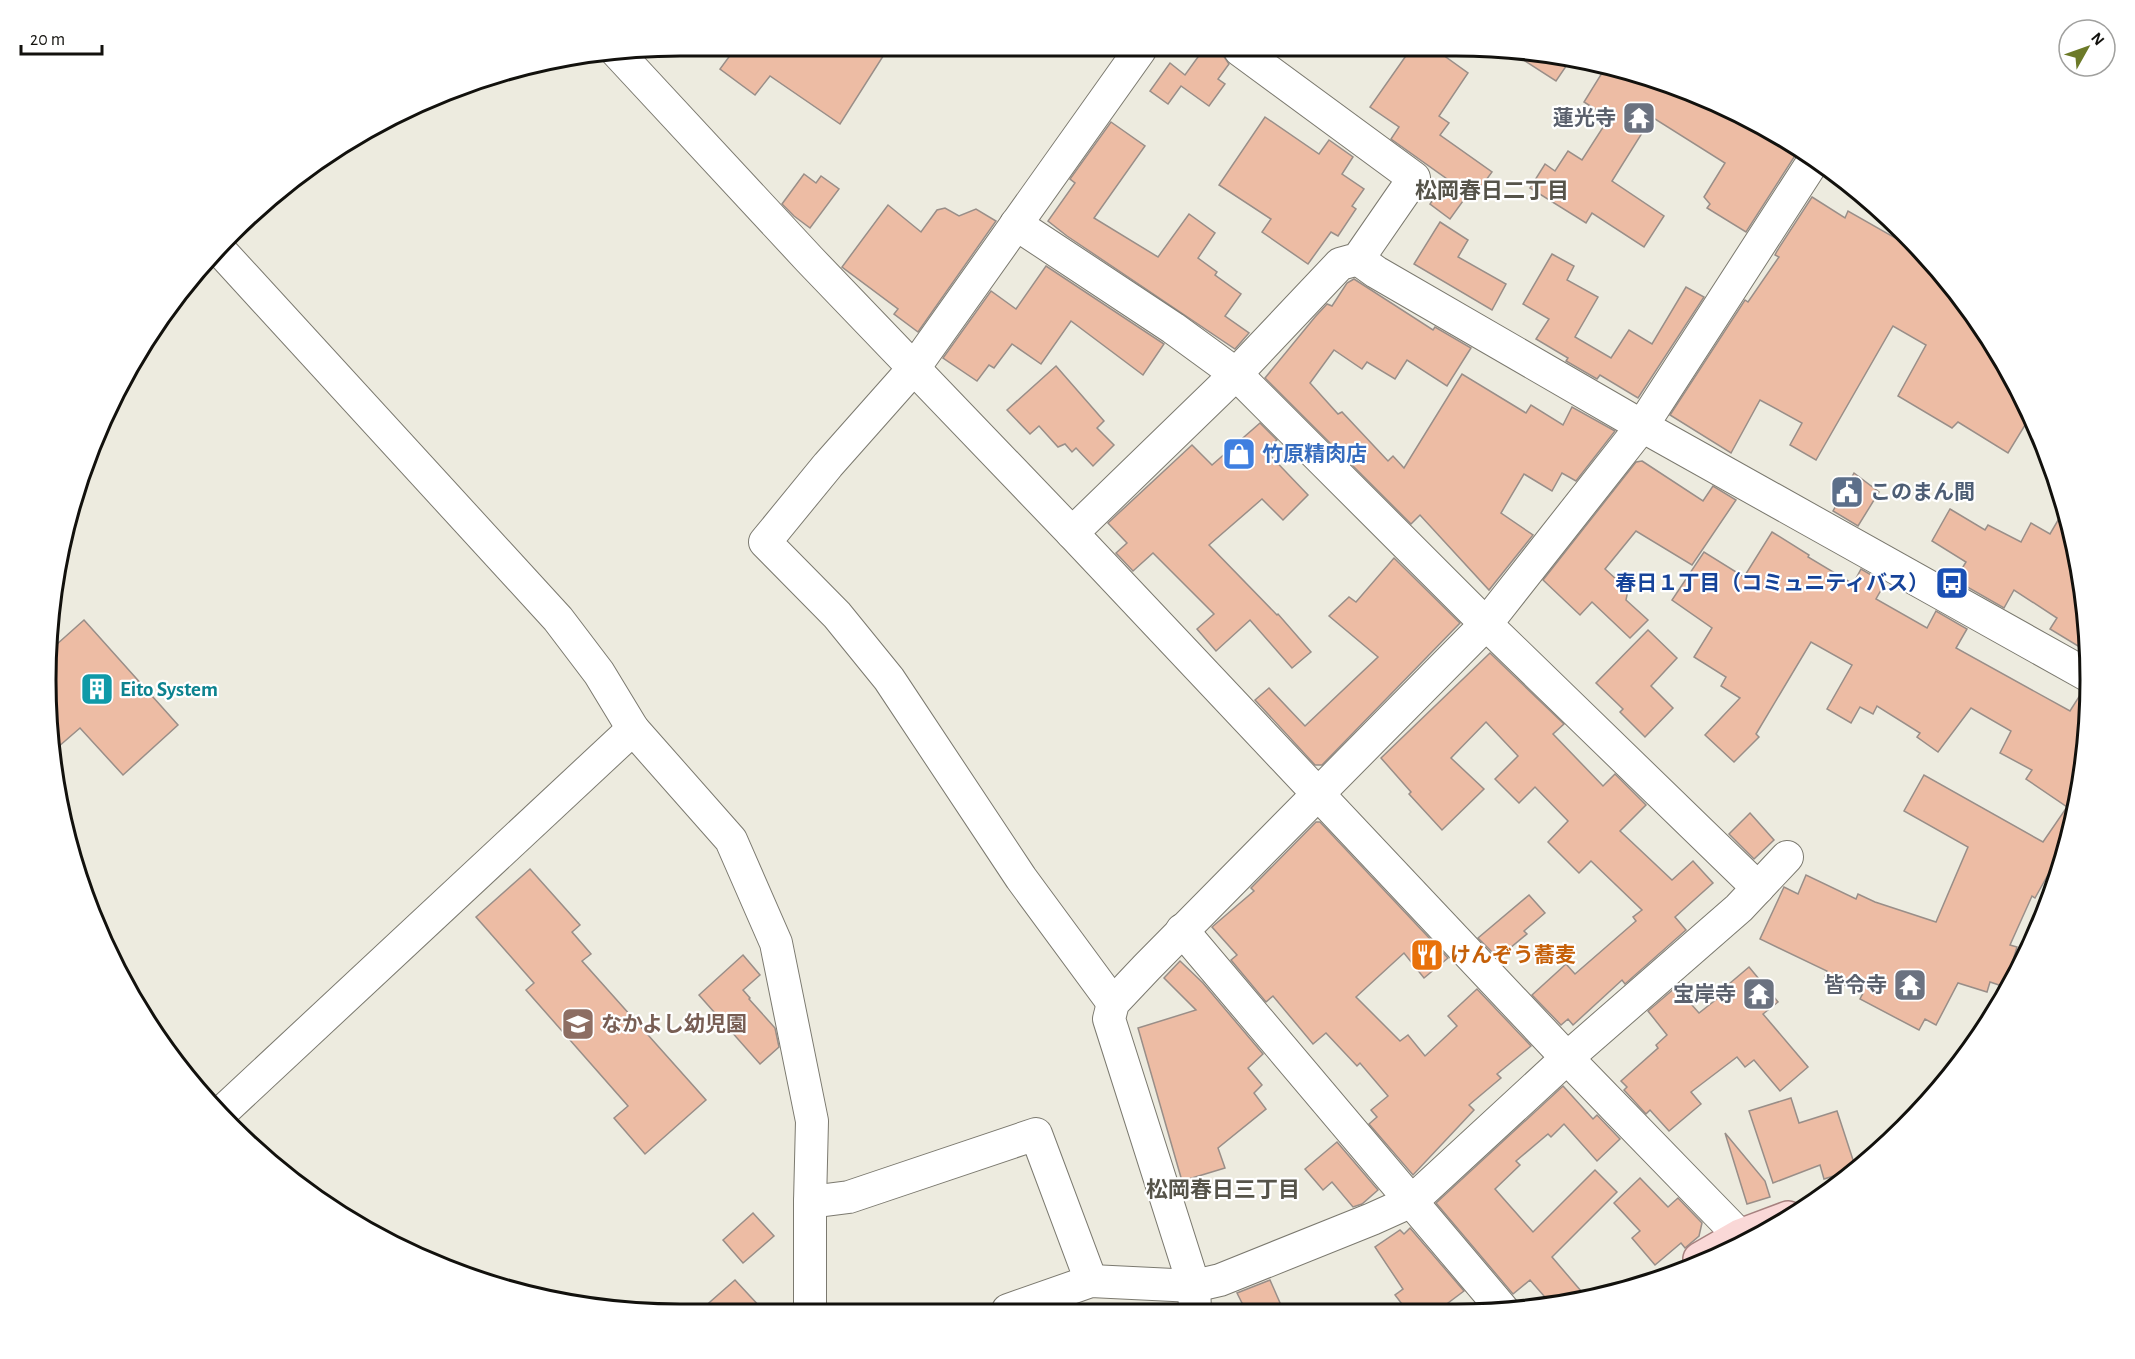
<svg xmlns="http://www.w3.org/2000/svg" width="2135" height="1359" viewBox="0 0 2135 1359" font-family="'Alegreya Sans','Noto Sans JP',sans-serif">
<style>
.building{fill:#edbca4;stroke:#998e88;stroke-width:1.5}
.lines{fill:none;stroke-linecap:round;stroke-linejoin:round}
.minor-casing{stroke:#7b796f;stroke-width:34}
.major-casing{stroke:#a6817f;stroke-width:36}
.minor{stroke:#fff;stroke-width:32}
.major{stroke:#fad8d7;stroke-width:33}
.labels{text-anchor:middle;dominant-baseline:central;stroke-width:4.5;stroke-linejoin:round;paint-order:stroke}
.worship-label{font-size:21px;font-weight:bold;fill:#5b616d;stroke:#fff;text-anchor:end}
.shop-label{font-size:21px;font-weight:bold;fill:#366cbe;stroke:#fff;text-anchor:start}
.service-label{font-size:21px;font-weight:bold;fill:#4e5e75;stroke:#fff;text-anchor:start}
.transit-label{font-size:21px;font-weight:bold;fill:#164399;stroke:#fff;text-anchor:end}
.culture-label{font-size:21px;font-weight:bold;fill:#0d838f;stroke:#fff;text-anchor:start}
.food-label{font-size:21px;font-weight:bold;fill:#c56008;stroke:#fff;text-anchor:start}
.education-label{font-size:21px;font-weight:bold;fill:#785e54;stroke:#fff;text-anchor:start}
.neighbourhood-label{font-size:22px;font-weight:bold;fill:#56544a;stroke:#fff}
.rim{fill:none;stroke:#12110d;stroke-width:3}
</style>
<rect width="100%" height="100%" fill="#edebdf"/>
<g class="building">
<polygon points="734,50 887,50 840,124 770,76 755,95 720,69"/>
<polygon points="1203,50 1216,50 1223,55 1229,64 1218,79 1225,84 1209,106 1181,86 1168,104 1150,91 1170,63 1185,75"/>
<polygon points="1410,50 1436,50 1468,73 1439,116 1449,123 1440,135 1492,172 1478,191 1473,187 1450,219 1430,204 1447,179 1391,139 1399,127 1370,107"/>
<polygon points="1508,50 1538,50 1571,59 1556,81"/>
<polygon points="1605,68 1691,91 1752,130 1754,126 1798,151 1746,232 1707,208 1710,204 1704,197 1725,163 1652,117 1612,181 1664,216 1644,247 1592,213 1586,223 1530,188 1545,164 1555,171 1568,151 1582,160 1609,118 1584,102"/>
<polygon points="1265,117 1319,154 1329,140 1353,157 1342,174 1364,189 1352,206 1356,209 1338,236 1331,232 1308,264 1262,232 1271,219 1219,185"/>
<polygon points="1111,122 1145,146 1094,218 1158,257 1189,214 1215,233 1198,258 1217,272 1215,275 1241,294 1225,316 1249,333 1235,349 1067,236 1048,221 1075,183 1070,179"/>
<polygon points="804,174 816,183 821,176 839,189 810,228 794,216 782,204"/>
<polygon points="1812,197 1845,218 1848,211 1927,256 1933,261 2005,363 2030,417 2008,453 1958,422 1952,428 1898,396 1926,345 1893,326 1816,460 1790,445 1802,423 1760,400 1731,453 1670,415 1745,300 1748,302 1779,257 1775,255 1777,251"/>
<polygon points="888,205 921,232 937,210 945,208 959,216 976,209 996,221 918,332 894,314 898,309 842,267"/>
<polygon points="1440,222 1468,240 1458,257 1506,284 1492,310 1414,264"/>
<polygon points="1552,254 1574,266 1567,280 1598,297 1575,337 1611,358 1629,330 1652,344 1686,287 1704,297 1638,398 1600,375 1597,379 1566,361 1568,358 1536,339 1549,319 1523,304"/>
<polygon points="1046,266 1164,344 1143,375 1071,321 1041,364 1012,344 994,368 989,365 977,381 943,358 991,291 1016,309"/>
<polygon points="1354,279 1433,330 1435,327 1471,348 1447,386 1407,360 1395,379 1367,362 1362,369 1334,350 1310,383 1338,414 1342,412 1388,461 1393,456 1404,468 1462,374 1526,413 1531,405 1563,425 1572,407 1615,431 1576,481 1562,473 1552,491 1524,474 1501,513 1533,535 1489,590 1420,515 1411,524 1265,378 1315,317 1327,304 1332,306 1347,283"/>
<polygon points="1056,366 1104,421 1097,428 1114,445 1093,466 1076,448 1072,452 1065,444 1058,447 1039,426 1030,434 1007,410"/>
<polygon points="1260,423 1277,440 1265,450 1308,495 1283,520 1262,499 1209,545 1277,615 1278,614 1311,652 1292,668 1250,620 1216,651 1197,629 1214,614 1153,553 1133,571 1116,553 1127,543 1108,523 1192,445 1212,465"/>
<polygon points="1642,461 1703,501 1713,486 1736,500 1692,565 1636,531 1605,569 1628,590 1626,600 1648,620 1630,638 1592,602 1580,615 1543,580 1636,462"/>
<polygon points="1854,473 1879,492 1858,526 1833,511"/>
<polygon points="1950,509 1985,530 1988,525 2021,542 2031,523 2050,534 2064,510 2085,597 2086,634 2078,646 2050,629 2057,618 2014,590 2004,608 1955,580 1966,562 1932,541"/>
<polygon points="1772,532 1809,555 1808,557 1853,584 1861,569 1885,583 1876,599 1927,628 1936,611 1967,629 1956,648 2070,711 2082,692 2088,693 2089,721 2069,837 2035,898 2032,896 2010,945 2017,947 2005,987 1990,982 1987,992 1958,983 1936,1025 1925,1019 1919,1030 1860,999 1863,993 1825,976 1827,971 1760,939 1784,887 1798,894 1806,875 1856,899 1858,894 1875,902 1936,922 1968,847 1904,811 1924,775 2043,842 2067,807 2026,779 2032,770 2000,753 2011,731 1971,708 1938,752 1917,737 1920,733 1877,706 1873,714 1860,707 1851,723 1827,709 1852,665 1811,642 1756,734 1759,737 1734,762 1705,735 1740,698 1721,686 1726,677 1694,657 1712,628 1672,600 1704,552 1744,577"/>
<polygon points="1394,558 1460,623 1322,765 1315,765 1255,700 1269,688 1305,726 1378,657 1329,616 1349,597 1356,602"/>
<polygon points="84,620 178,725 123,775 80,728 50,754 47,653"/>
<polygon points="1648,630 1677,658 1651,686 1673,708 1645,737 1620,712 1623,709 1596,683"/>
<polygon points="1490,653 1564,724 1553,734 1603,786 1615,774 1646,805 1620,831 1672,880 1693,861 1713,883 1675,917 1686,930 1625,984 1622,980 1573,1025 1568,1019 1561,1025 1532,995 1566,964 1575,974 1636,921 1633,917 1642,910 1591,861 1579,873 1548,842 1568,821 1535,787 1519,803 1495,779 1518,756 1486,722 1451,758 1484,789 1442,830 1409,794 1411,792 1381,758"/>
<polygon points="1750,813 1774,840 1754,859 1729,834"/>
<polygon points="1316,822 1320,822 1448,958 1424,978 1404,953 1356,997 1400,1041 1408,1035 1425,1056 1457,1026 1448,1016 1477,989 1531,1046 1497,1074 1501,1078 1469,1105 1474,1110 1413,1175 1369,1124 1377,1117 1371,1110 1388,1096 1360,1063 1357,1066 1326,1033 1313,1044 1273,996 1266,1002 1231,960 1237,955 1212,927 1254,891 1251,888"/>
<polygon points="530,869 580,925 572,932 591,954 582,961 706,1100 645,1154 614,1118 628,1106 526,990 534,983 476,917"/>
<polygon points="1529,895 1545,913 1524,931 1527,934 1498,958 1478,938"/>
<polygon points="743,955 760,975 743,990 750,998 749,999 775,1028 779,1047 760,1064 699,995"/>
<polygon points="1180,961 1203,983 1263,1054 1248,1068 1262,1085 1254,1093 1266,1109 1218,1148 1225,1168 1182,1181 1138,1028 1196,1010 1164,978"/>
<polygon points="1749,967 1778,1002 1763,1014 1808,1067 1780,1091 1754,1060 1745,1067 1737,1057 1691,1092 1701,1104 1669,1131 1650,1110 1646,1114 1624,1090 1627,1087 1621,1081 1658,1048 1656,1045 1667,1035 1648,1011 1676,987 1699,1013 1732,987 1729,984"/>
<polygon points="1563,1086 1593,1119 1597,1115 1620,1139 1597,1161 1564,1124 1551,1137 1548,1134 1516,1161 1520,1165 1495,1189 1533,1232 1595,1170 1617,1192 1552,1257 1587,1298 1551,1304 1530,1280 1513,1294 1436,1203"/>
<polygon points="1791,1098 1799,1123 1837,1111 1856,1169 1824,1179 1820,1165 1773,1183 1749,1111"/>
<polygon points="1725,1133 1765,1181 1770,1197 1747,1204"/>
<polygon points="1337,1142 1378,1190 1362,1204 1353,1207 1332,1182 1323,1190 1305,1169"/>
<polygon points="1640,1178 1668,1207 1678,1198 1702,1223 1699,1236 1685,1248 1681,1243 1655,1265 1632,1238 1640,1231 1614,1203"/>
<polygon points="753,1213 774,1236 743,1263 723,1240"/>
<polygon points="1410,1228 1464,1291 1436,1312 1408,1312 1395,1295 1403,1289 1375,1247 1400,1230 1404,1234"/>
<polygon points="735,1280 762,1309 702,1309"/>
<polygon points="1270,1280 1284,1312 1246,1311 1237,1293"/>
</g>
<g class="lines">
<g class="minor-casing">
<g id="minor">
<polyline points="615,50 809,259 1072,533 1567,1058 1740,1236"/>
<polyline points="1016,224 1173,328 1236,374 1486,624 1758,888"/>
<polyline points="218,248 558,619 599,673 633,729 731,840 776,943 812,1121 810,1202 810,1310"/>
<polyline points="1358,259 1376,272 1642,426 2087,675"/>
<polyline points="1072,533 1236,374 1340,264 1358,259 1414,178 1240,50"/>
<polyline points="1182,930 1504,1311"/>
<polyline points="1113,1003 1021,878 889,679 837,615 765,542 828,465 914,368 1140,50"/>
<polyline points="220,1114 633,729"/>
<polyline points="810,1202 849,1197 1036,1134 1091,1281"/>
<polyline points="1008,1310 1091,1281 1194,1286 1220,1280 1372,1219 1412,1201 1567,1058 1739,908 1787,857"/>
<polyline points="1195,1311 1194,1286 1109,1019 1113,1003 1147,967 1486,624 1642,426 1814,160"/>
</g>
</g>
<g class="major-casing">
<polyline id="major" points="1700,1259 1740,1236 1788,1218"/>
</g>
<use href="#minor" class="minor"/>
<use href="#major" class="major"/>
</g>
<defs>
<g id="temple-square" transform="scale(1.725)"><rect x="-9" y="-9" width="18" height="18" rx="4" fill="#6b7280" stroke="#fff"/><path d="M0-6L5-2H3V0L6.5 2.5H4V6H1.5V3h-3V6H-4V2.5H-6.5L-3 0V-2H-5Z" fill="#fff"/></g>
<g id="shop-square" transform="scale(1.725)"><rect x="-9" y="-9" width="18" height="18" rx="4" fill="#3f7fe0" stroke="#fff"/><path d="M-5-2.5h2.3a2.7 3.5 0 0 1 5.4 0H5L5.5 6h-11ZM-1.5-2.5h3a1.5 2.3 0 0 0-3 0Z" fill="#fff"/></g>
<g id="civic-square" transform="scale(1.725)"><rect x="-9" y="-9" width="18" height="18" rx="4" fill="#5c6f8a" stroke="#fff"/><path d="M-.6-6.5H3V-4.5H.6V-3L4-1V1h2V6H-6V1h2V-1L-.6-3ZM-1.2 2.5V6h2.4V2.5Z" fill="#fff"/></g>
<g id="bus-square" transform="scale(1.725)"><rect x="-9" y="-9" width="18" height="18" rx="4" fill="#1a4fb4" stroke="#fff"/><path d="M-5-6H5V4H4V6H2V4H-2V6H-4V4H-5ZM-3.5-4V0h7V-4ZM-3.5 1.2v1.5H-2V1.2ZM2 1.2v1.5H3.5V1.2Z" fill="#fff"/></g>
<g id="building-square" transform="scale(1.725)"><rect x="-9" y="-9" width="18" height="18" rx="4" fill="#0f9aa8" stroke="#fff"/><path d="M-4-6H4V6H1V3H-1V6H-4ZM-2.5-4.3h1.7v1.8h-1.7ZM.8-4.3h1.7v1.8H.8ZM-2.5-1h1.7V.8h-1.7ZM.8-1h1.7V.8H.8Z" fill="#fff"/></g>
<g id="restaurant-square" transform="scale(1.725)"><rect x="-9" y="-9" width="18" height="18" rx="4" fill="#e8710a" stroke="#fff"/><path d="M-5-6h1v4h1v-4h1v4h1v-4h1v5L-1.5 .5V6h-2V.5L-5-1ZM5-6V6H3V1.5H1.5Q1.5-4 5-6Z" fill="#fff"/></g>
<g id="school-square" transform="scale(1.725)"><rect x="-9" y="-9" width="18" height="18" rx="4" fill="#8d6e63" stroke="#fff"/><path d="M0-5L7-2L0 1L-7-2ZM-4 1L0 2.5L4 1V4Q0 6-4 4Z" fill="#fff"/></g>
</defs>
<g fill-rule="evenodd">
<use href="#temple-square" x="1639" y="118"/>
<use href="#shop-square" x="1239" y="454"/>
<use href="#civic-square" x="1847" y="492"/>
<use href="#bus-square" x="1952" y="583"/>
<use href="#building-square" x="97" y="689"/>
<use href="#restaurant-square" x="1427" y="955"/>
<use href="#temple-square" x="1910" y="985"/>
<use href="#temple-square" x="1759" y="994"/>
<use href="#school-square" x="578" y="1024"/>
</g>
<g class="labels">
<g class="worship-label">
<text x="1616" y="118">蓮光寺</text>
<text x="1887" y="985">皆令寺</text>
<text x="1736" y="994">宝岸寺</text>
</g>
<g class="shop-label">
<text x="1262" y="454">竹原精肉店</text>
</g>
<g class="service-label">
<text x="1870" y="492">このまん間</text>
</g>
<g class="transit-label">
<text x="1929" y="583">春日１丁目（コミュニティバス）</text>
</g>
<g class="culture-label">
<text x="120" y="689">Eito System</text>
</g>
<g class="food-label">
<text x="1450" y="955">けんぞう蕎麦</text>
</g>
<g class="education-label">
<text x="601" y="1024">なかよし幼児園</text>
</g>
<g class="neighbourhood-label">
<text x="1492" y="191">松岡春日二丁目</text>
<text x="1223" y="1190">松岡春日三丁目</text>
</g>
</g>
<path d="M0 0H2135V1359H0ZM680 56H1456A624 624 0 0 1 2080 680V680A624 624 0 0 1 1456 1304H680A624 624 0 0 1 56 680V680A624 624 0 0 1 680 56Z" fill="#fff" fill-rule="evenodd"/>
<path class="rim" d="M680 56H1456A624 624 0 0 1 2080 680V680A624 624 0 0 1 1456 1304H680A624 624 0 0 1 56 680V680A624 624 0 0 1 680 56Z"/>
<g transform="translate(2087 48) rotate(50)"><circle r="28" fill="#ffffff" stroke="#a0a09e" stroke-width="1.5"/>
<path d="M0-4.5L10 22L0 15L-10 22Z" fill="#6c7a28"/>
<text y="-9" font-size="16" font-weight="bold" text-anchor="middle" fill="#12110d">N</text>
</g>
<path d="M21 45v9h81v-9" fill="none" stroke="#12110d" stroke-width="3"/>
<text x="30" y="45" font-size="18" fill="#12110d" stroke="#ffffff" stroke-width="4.5" paint-order="stroke">20 m</text>
</svg>
